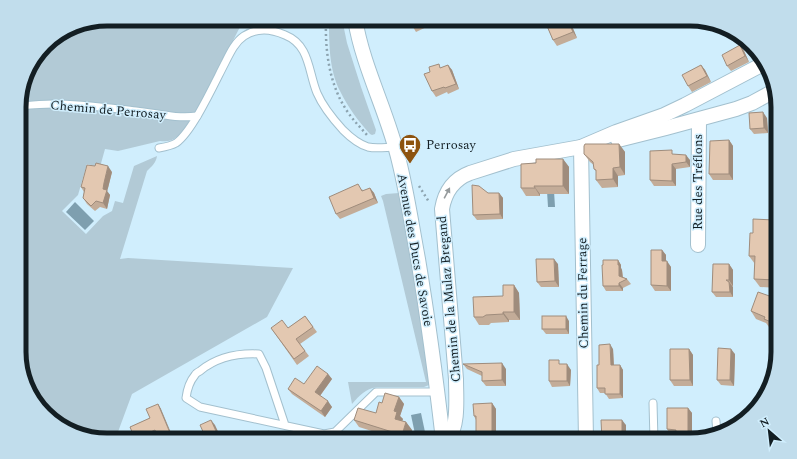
<svg xmlns="http://www.w3.org/2000/svg" width="797" height="459" viewBox="0 0 797 459" font-family="Spectral,serif">
<style>
.green{fill:#b2cad6}
.water{fill:#7e9faf}
.lines{fill:none;stroke-linecap:round;stroke-linejoin:round}
.lane-casing{stroke:#a3c0ce;stroke-width:9}
.street-casing{stroke:#a3c0ce;stroke-width:16}
.path{stroke:#8ca3af;stroke-width:2.5;stroke-dasharray:2 3;stroke-linecap:butt}
.lane{stroke:#fff;stroke-width:7}
.street{stroke:#fff;stroke-width:14}
.wall{fill:#c3ac98}
.shaded-wall{fill:#9f8c7c}
.building{fill:#e3c8b1;stroke:#9f8c7c}
.oneway{fill:#959a9c}
.labels{text-anchor:middle;dominant-baseline:central;stroke-width:3;stroke-linejoin:round;paint-order:stroke}
.street-label{font-size:13px;fill:#131e23;stroke:#d0eefd}
.poi-label{font-size:13px;fill:#131e23;stroke:#d0eefd;text-anchor:start}
.rim{fill:none;stroke:#131e23;stroke-width:5}
</style>
<rect width="100%" height="100%" fill="#d0eefd"/>
<g class="green">
<path d="M 107,19 L 244,19 C 232,43 220,66 207,90 C 200,103 189,127 178,136 C 172,141 167,142 160,141 L 118,151 L 105,149 L 100,167 L 87,164 L 78,195 L 62,211 L 86,234 L 103,216 L 112,211 L 115,201 L 123,203 L 134,166 L 157,156 C 156,163 152,166 147,171 L 120,259 L 128,258 L 293,268 L 267,317 L 132,394 L 115,440 L 107,440 L 63,428 L 34,401 L 20,363 L 20,96 L 28,68 L 49,41 L 74,26 Z"/>
<path d="M 329,19 L 342,19 L 347,43 L 361,87 L 376,130 L 375,134 L 372,135 L 370,134 C 358,121 348,107 340,91 C 329,70 329,43 329,19 Z"/>
<path d="M 399,193 L 416,286 L 431,380 L 429,385 L 424,387 L 377,387 C 365,389 360,395 352,404 L 348,382 L 426,382 L 383,201 L 381,196 L 386,194 Z"/>
</g>
<g class="water">
<polygon points="547,191 554,191 555,207 548,207"/>
<polygon points="75,202 94,221 85,230 66,212"/>
<polygon points="421,413 425,432 415,434 411,415"/>
</g>
<g class="lines">
<g class="lane-casing">
<g id="lane">
<path d="M 20,106 C 31,105 42,104 53,104 C 81,104 109,108 136,111 C 156,113 176,119 197,116"/>
<path d="M 159,148 C 165,147 171,146 176,143 C 193,131 215,82 225,63 C 230,53 235,42 244,36 C 250,32 257,30 264,30 C 271,30 278,32 285,35 C 310,45 308,71 317,93 C 323,107 333,119 343,130 C 350,137 358,144 368,147 C 377,149 387,147 395,147"/>
<polyline points="653,403 654,440"/>
<polyline points="716,421 717,433"/>
<path d="M 285,425 L 266,368 L 259,354 C 238,353 217,357 200,371 C 198,372 196,373 195,375 C 190,381 187,390 186,398 L 200,407 L 324,434 L 335,432 L 376,392 L 438,392"/>
</g>
</g>
<g class="street-casing">
<g id="street">
<path d="M 355,19 C 363,68 388,113 399,161 C 407,193 412,227 418,259 C 428,319 436,379 443,440"/>
<polyline points="618,140 666,128 736,109 752,103 774,91"/>
<polyline points="581,147 586,440"/>
<polyline points="698,245 699,120"/>
<path d="M 448,440 C 459,424 456,398 456,379 L 442,209 C 445,191 454,179 470,173 L 514,159 L 581,147 L 616,132 L 664,115 L 685,105 L 765,63"/>
</g>
</g>
<g class="path">
<polyline points="224,19 238,21 247,24"/>
<path d="M 326,19 C 325,51 329,84 347,111 C 353,120 360,127 367,135"/>
<polyline points="419,186 429,202"/>
</g>
<use href="#lane" class="lane"/>
<use href="#street" class="street"/>
</g>
<g class="wall">
<polygon points="407,19 435,19 437,22 416,32 413,27 412,28"/>
<polygon points="544,19 569,19 577,38 557,46 553,40"/>
<polygon points="740,45 744,51 749,62 731,71 727,66"/>
<polygon points="448,65 452,70 459,89 448,94 447,92 436,97 432,91 430,72"/>
<polygon points="701,65 705,70 711,82 692,92 688,86"/>
<polygon points="767,118 768,133 754,134 750,129"/>
<polygon points="729,140 733,146 733,180 713,180 709,174"/>
<polygon points="619,144 625,152 625,175 618,176 618,187 602,188 596,180 596,171 594,169 594,165 590,162 584,154"/>
<polygon points="675,155 690,160 690,167 676,169 676,186 654,186 650,180"/>
<polygon points="778,156 778,205 774,200"/>
<polygon points="563,159 569,167 569,194 540,194 540,196 526,196 521,188 536,163"/>
<polygon points="112,172 108,188 107,191 110,195 107,209 100,207 95,211 87,204 83,198 84,192 81,187"/>
<polygon points="370,188 374,193 378,203 340,219 336,214 362,189 363,191"/>
<polygon points="488,193 499,193 503,198 503,219 477,220 473,215"/>
<polygon points="774,220 778,226 778,288 760,287 754,279 755,264 749,256 753,233"/>
<polygon points="662,250 666,255 666,261 671,267 671,291 655,291 651,285"/>
<polygon points="618,260 621,265 621,268 622,270 623,277 627,279 631,284 623,288 623,291 606,291 603,286"/>
<polygon points="558,264 559,287 541,287 537,282"/>
<polygon points="729,264 733,270 733,286 732,286 733,287 733,297 716,297 712,292"/>
<polygon points="514,285 519,293 520,320 509,320 509,322 491,323 489,325 479,325 474,317 503,296"/>
<polygon points="778,299 778,331 769,327 766,323 756,319 751,311"/>
<polygon points="305,316 317,332 300,344 309,356 297,365 271,328 288,328"/>
<polygon points="569,321 569,334 546,334 542,329"/>
<polygon points="613,349 614,365 620,365 623,370 623,398 609,399 605,393 600,393 597,388 599,365"/>
<polygon points="689,349 693,355 693,386 674,386 670,380"/>
<polygon points="735,354 734,386 721,385 717,380"/>
<polygon points="463,364 506,369 506,386 486,386 482,381 482,376 467,369"/>
<polygon points="562,364 571,370 570,386 552,387 549,381"/>
<polygon points="328,374 332,379 320,396 332,407 325,417 292,394 288,389 304,384"/>
<polygon points="399,397 404,404 400,416 403,419 402,421 406,422 412,430 408,440 400,440 359,427 354,420 376,413 382,403"/>
<polygon points="492,403 496,409 496,438 480,438 476,433 476,420 474,416"/>
<polygon points="158,404 161,409 158,436 149,440 136,440 130,427 150,418"/>
<polygon points="688,408 692,413 675,435 671,435 667,429"/>
</g>
<g class="shaded-wall">
<polygon points="567,19 569,19 577,38 573,32"/>
<polygon points="740,45 744,51 749,62 745,56"/>
<polygon points="448,65 452,70 459,89 456,84"/>
<polygon points="701,65 705,70 711,82 707,76"/>
<polygon points="763,112 767,118 768,133 764,128"/>
<polygon points="729,140 733,146 733,180 729,174"/>
<polygon points="619,144 625,152 625,175 620,167"/>
<polygon points="686,155 690,160 690,167 686,162"/>
<polygon points="563,159 569,167 569,194 563,186"/>
<polygon points="672,164 676,169 676,186 672,181"/>
<polygon points="108,166 112,172 108,188 107,191 110,195 107,209 103,203 103,189 104,183"/>
<polygon points="613,168 618,176 618,187 613,179"/>
<polygon points="534,186 540,194 540,196 535,188"/>
<polygon points="370,188 374,193 378,203 374,198"/>
<polygon points="499,193 503,198 503,219 500,214"/>
<polygon points="774,220 778,226 778,284 775,280 773,258"/>
<polygon points="662,250 666,255 666,266 662,261"/>
<polygon points="554,259 558,264 559,287 555,281"/>
<polygon points="618,260 621,265 621,268 622,270 623,281 619,276"/>
<polygon points="667,261 671,267 671,291 667,286"/>
<polygon points="729,264 733,270 733,286 729,280"/>
<polygon points="729,282 733,287 733,297 730,292"/>
<polygon points="619,283 623,288 623,291 619,286"/>
<polygon points="514,285 519,293 520,320 514,312"/>
<polygon points="503,312 509,320 509,322 503,314"/>
<polygon points="566,316 569,321 569,334 566,329"/>
<polygon points="610,344 613,349 614,370 611,365"/>
<polygon points="689,349 693,355 693,386 690,380"/>
<polygon points="731,349 735,354 734,386 730,380"/>
<polygon points="502,363 506,369 506,386 502,380"/>
<polygon points="567,364 571,370 570,386 567,381"/>
<polygon points="620,365 623,370 623,398 620,394"/>
<polygon points="328,374 332,379 319,397 315,392"/>
<polygon points="399,397 404,404 400,416 403,419 400,426 395,419 394,411"/>
<polygon points="328,401 332,407 325,417 321,411"/>
<polygon points="492,403 496,409 496,438 492,433"/>
<polygon points="158,404 161,409 174,440 173,440"/>
<polygon points="688,408 692,413 692,440 688,440"/>
<polygon points="211,420 215,425 222,440 220,440"/>
<polygon points="622,420 626,425 626,440 622,440"/>
<polygon points="406,422 412,430 408,440 406,440 402,435"/>
</g>
<g class="building">
<polygon points="407,19 428,19 412,26 410,21 408,22"/>
<polygon points="544,19 567,19 573,32 553,40"/>
<polygon points="740,45 745,56 727,66 722,55"/>
<polygon points="439,64 440,68 448,65 456,84 445,88 444,87 432,91 424,74 430,72 429,67"/>
<polygon points="701,65 707,76 688,86 682,75"/>
<polygon points="763,112 764,128 750,129 749,113"/>
<polygon points="729,140 729,174 709,174 710,141"/>
<polygon points="585,144 619,144 620,167 613,168 613,179 596,180 596,170 594,169 593,162 584,154 584,146"/>
<polygon points="672,150 672,154 686,155 686,162 672,164 672,181 650,180 650,151"/>
<polygon points="776,156 778,156 778,201 774,200"/>
<polygon points="536,159 563,159 563,186 534,186 535,188 521,188 521,164 536,163"/>
<polygon points="96,163 108,166 104,183 103,189 107,190 103,203 96,201 91,206 83,198 85,188 81,187 87,165 95,166"/>
<polygon points="358,184 362,191 370,188 374,198 336,214 329,197"/>
<polygon points="472,185 479,186 488,193 499,193 500,214 473,215"/>
<polygon points="753,219 774,220 773,258 775,258 775,280 754,279 755,256 749,256 750,233 753,233"/>
<polygon points="651,250 662,250 662,261 667,261 667,286 651,285"/>
<polygon points="536,259 554,259 555,281 537,282"/>
<polygon points="603,260 618,260 618,265 619,265 619,276 627,279 619,283 619,286 603,286 602,265 603,265"/>
<polygon points="713,264 729,264 729,280 726,280 729,282 730,292 712,292"/>
<polygon points="503,285 514,285 514,312 503,312 503,314 486,315 483,317 474,317 473,297 503,296"/>
<polygon points="758,292 778,299 778,325 764,319 765,317 751,311"/>
<polygon points="305,316 313,327 296,339 305,351 294,359 271,328 282,320 288,328"/>
<rect x="542" y="316" width="24" height="13"/>
<polygon points="610,344 611,365 620,365 620,394 605,394 605,388 597,388 597,365 599,365 599,345"/>
<polygon points="718,348 731,349 730,380 717,380"/>
<polygon points="670,349 689,349 690,380 670,380"/>
<polygon points="549,360 559,360 559,364 567,364 567,381 549,381"/>
<polygon points="502,363 502,380 482,381 482,372 463,364"/>
<polygon points="317,366 328,374 315,392 328,401 321,411 288,389 295,378 304,384"/>
<polygon points="385,393 399,397 394,411 397,412 395,419 406,422 402,435 354,420 358,408 376,413 379,402 382,403"/>
<polygon points="492,403 492,433 476,433 476,416 474,416 473,404"/>
<polygon points="158,404 173,440 159,440 155,430 135,439 130,427 150,418 146,409"/>
<polygon points="667,408 688,408 688,440 675,440 676,430 667,429"/>
<polygon points="211,420 220,440 195,440 205,436 200,425"/>
<polygon points="601,420 622,420 622,440 602,440"/>
<polygon points="269,431 274,440 259,440 258,439"/>
</g>
<defs><path id="oneway-solid" d="M-6-.8H1V-3.2L6.5 0L1 3.2V.8H-6Z"/></defs>
<use class="oneway" href="#oneway-solid" transform="translate(447 193) rotate(-62)"/>
<defs>
<g id="bus-pin" transform="scale(1.15)"><path d="M0 17L-7.5 6A9.5 9.5 0 1 1 7.5 6Z" fill="#8d530f" stroke="#d0eefd"/><path d="M-5-6H5V4H4V6H2V4H-2V6H-4V4H-5ZM-3.5-4V0h7V-4ZM-3.5 1.2v1.5H-2V1.2ZM2 1.2v1.5H3.5V1.2Z" fill="#fff"/></g>
</defs>
<g fill-rule="evenodd">
<use href="#bus-pin" x="410" y="145"/>
</g>
<g class="labels">
<g class="street-label">
<text transform="translate(108 110) rotate(5)">Chemin de Perrosay</text>
<text transform="translate(698 182) rotate(-90)">Rue des Tréflons</text>
<text transform="translate(415 250) rotate(80)">Avenue des Ducs de Savoie</text>
<text transform="translate(583 293) rotate(-91)">Chemin du Ferrage</text>
<text transform="translate(449 299) rotate(-95)">Chemin de la Mulaz Bregand</text>
</g>
<g class="poi-label">
<text x="426" y="145">Perrosay</text>
</g>
</g>
<path d="M0 0H797V459H0ZM107 26H690A81 81 0 0 1 771 107V352A81 81 0 0 1 690 433H107A81 81 0 0 1 26 352V107A81 81 0 0 1 107 26Z" fill="#c1ddec" fill-rule="evenodd"/>
<path class="rim" d="M107 26H690A81 81 0 0 1 771 107V352A81 81 0 0 1 690 433H107A81 81 0 0 1 26 352V107A81 81 0 0 1 107 26Z"/>
<g transform="translate(769 431) rotate(332)" stroke="#d0eefd" stroke-width="3" paint-order="stroke">
<path d="M0-3L7 15L0 10L-7 15Z" fill="#131e23"/>
<text y="-6" font-size="11" font-weight="bold" text-anchor="middle" fill="#131e23">N</text>
</g>
</svg>
